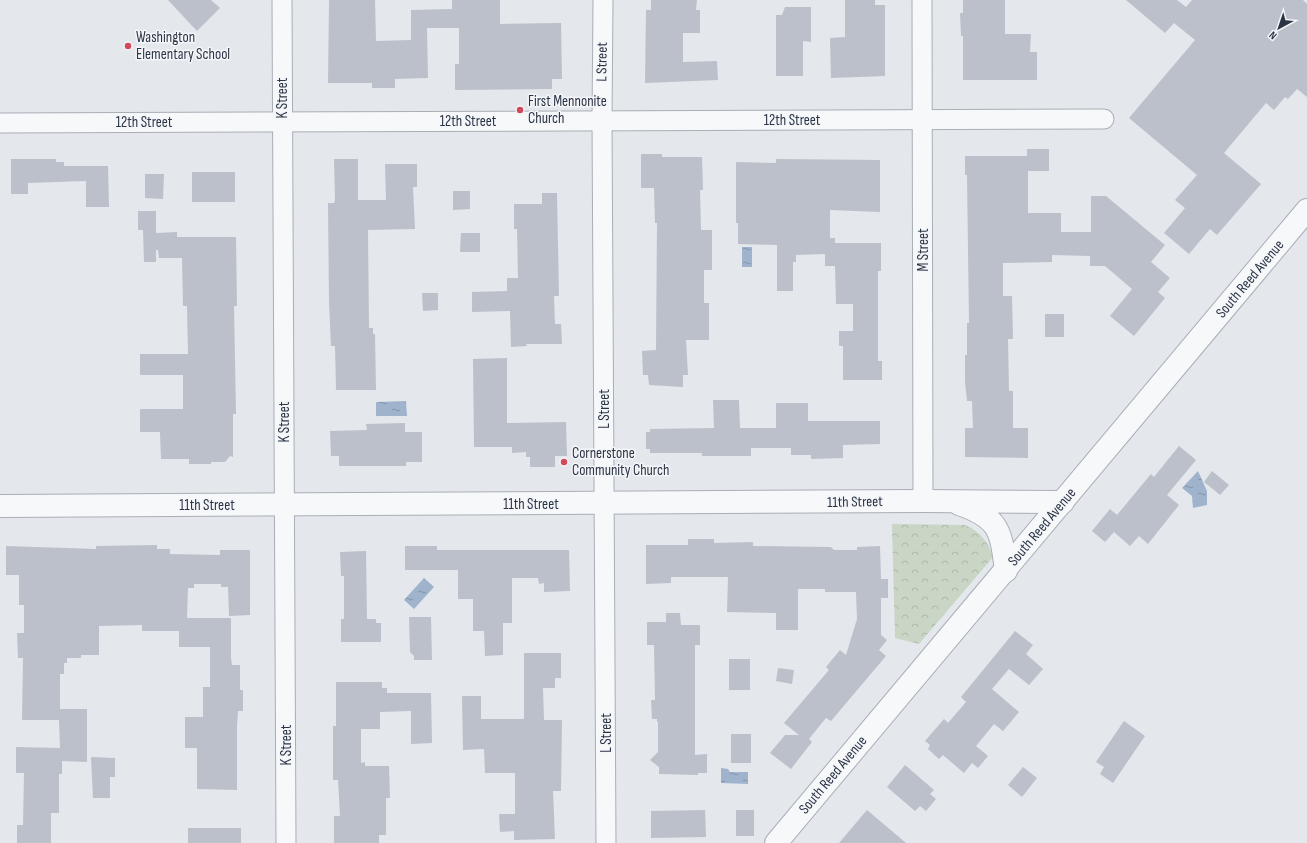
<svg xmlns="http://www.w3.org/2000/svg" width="1307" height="843" viewBox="0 0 1307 843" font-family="'Sofia Sans Condensed',sans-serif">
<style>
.park{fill:url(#park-crowns)}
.water{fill:url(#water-ripples)}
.building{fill:#bbc0ca}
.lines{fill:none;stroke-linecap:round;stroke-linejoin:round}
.minor-casing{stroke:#a9aeb7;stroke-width:21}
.tertiary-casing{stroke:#a9aeb7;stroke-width:24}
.minor{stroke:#f7f8fa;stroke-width:19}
.tertiary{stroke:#f7f8fa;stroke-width:22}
.poi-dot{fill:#d1495b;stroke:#f4f6f9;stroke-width:1.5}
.labels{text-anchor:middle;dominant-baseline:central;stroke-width:3;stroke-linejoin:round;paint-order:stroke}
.poi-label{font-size:15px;fill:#2b3445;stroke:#f4f6f9;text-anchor:start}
.street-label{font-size:15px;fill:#2b3445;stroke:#f4f6f9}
</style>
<defs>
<pattern id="park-crowns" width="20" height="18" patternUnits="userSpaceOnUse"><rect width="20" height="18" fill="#c9d6c5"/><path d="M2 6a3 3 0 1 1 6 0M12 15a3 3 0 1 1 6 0" fill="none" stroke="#adb8ab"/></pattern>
<pattern id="water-ripples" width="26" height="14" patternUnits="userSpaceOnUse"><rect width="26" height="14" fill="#9fb4cc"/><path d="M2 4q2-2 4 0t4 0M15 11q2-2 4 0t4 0" fill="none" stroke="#8293a7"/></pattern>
</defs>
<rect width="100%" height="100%" fill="#e4e7ec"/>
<path class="park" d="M 892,524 L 965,525 C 980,531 988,542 993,557 L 919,644 L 895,638 Z"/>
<g class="water">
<rect x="742" y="247" width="10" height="20"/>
<polygon points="406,401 407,416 376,416 376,402"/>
<polygon points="1198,471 1207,491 1207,505 1193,508 1192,496 1182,488"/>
<polygon points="424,578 434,587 414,609 404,600"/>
<polygon points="721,768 728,769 730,772 748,772 748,784 721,783"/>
</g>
<g class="building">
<polygon points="168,0 211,0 220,8 197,31"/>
<polygon points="329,0 375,0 376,41 411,40 411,10 452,9 452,0 500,0 500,24 561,23 562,79 552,79 552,89 455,90 455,64 459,64 459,28 427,28 428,78 395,79 395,88 372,88 372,83 328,83"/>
<polygon points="651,0 697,0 696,10 700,10 700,33 683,33 683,62 717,61 718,80 645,83 646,10 651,10"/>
<polygon points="845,0 875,0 875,5 885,5 885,76 831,78 830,38 845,37"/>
<polygon points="963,0 1005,0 1005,34 1031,34 1030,52 1037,52 1037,80 963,80 963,36 961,36 960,13 963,13"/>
<polygon points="1126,0 1177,0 1186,7 1192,0 1303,0 1307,4 1307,97 1297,89 1288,99 1285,97 1274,110 1266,103 1224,153 1261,184 1217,235 1210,229 1189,254 1164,233 1185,208 1175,200 1197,175 1129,118 1195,40 1174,23 1165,33"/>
<polygon points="785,7 811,7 811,42 803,41 803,76 776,76 776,15 782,15"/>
<polygon points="1027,149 1049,149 1049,171 1028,171 1028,213 1061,213 1061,232 1091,232 1091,196 1106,196 1165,245 1151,262 1170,278 1158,292 1165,298 1134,336 1110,316 1132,289 1105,266 1090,266 1090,256 1052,255 1052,262 1003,263 1003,296 1012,296 1013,339 1008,339 1009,391 1013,391 1013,428 1028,428 1028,458 965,457 965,428 973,428 972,401 967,401 965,382 965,355 967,355 967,323 969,323 967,175 965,175 965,156 1027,156"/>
<polygon points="641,154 662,154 662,157 702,157 703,190 700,190 701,230 712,230 712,270 704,270 704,303 709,303 709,340 686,340 688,375 683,375 683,387 649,385 648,375 643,375 642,351 656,350 657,223 655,223 654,188 641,188"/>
<polygon points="11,159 56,159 56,162 64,162 64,166 108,166 109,207 86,207 86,181 28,183 28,194 11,194"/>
<polygon points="334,159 358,159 358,200 386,200 385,164 417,164 417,187 413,187 415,229 368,230 369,328 373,328 373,334 375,334 376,390 336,390 335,346 331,346 329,303 328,203 334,203 335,200"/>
<polygon points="776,159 880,160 880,212 830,210 830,238 835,238 835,243 881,243 881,271 878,271 878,361 882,361 882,380 843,380 843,346 839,346 839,331 853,331 853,304 836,304 835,266 825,266 825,254 796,255 796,262 793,262 793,291 777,291 777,245 738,244 738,223 736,223 736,162 776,163"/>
<rect x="192" y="172" width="43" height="30"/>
<polygon points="145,174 164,174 163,199 145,198"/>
<polygon points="453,191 470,191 470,209 453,210"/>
<polygon points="542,193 557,193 559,296 554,296 555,324 561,324 562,344 526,344 527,346 511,347 510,311 472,312 472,292 507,291 507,278 518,278 517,229 514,229 514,204 542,204"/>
<polygon points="138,211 156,211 156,233 177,232 177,237 236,237 237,306 234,306 236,414 233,414 233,457 230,456 225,462 211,462 211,464 189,464 189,459 161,459 160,432 140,432 140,409 183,409 183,375 140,375 140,354 188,354 187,306 183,306 182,258 159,258 158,250 156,250 156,262 144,262 143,230 138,230"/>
<polygon points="461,233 480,233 480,252 460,252"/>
<polygon points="422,293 438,293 438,310 423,311"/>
<rect x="1045" y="314" width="19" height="23"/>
<polygon points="507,358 507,423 566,422 567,456 555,456 555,467 530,467 530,457 526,457 526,452 512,453 512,447 474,447 473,359"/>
<polygon points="713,400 739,400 740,428 776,428 776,403 808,403 808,421 880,421 880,444 843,445 843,458 811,459 811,455 791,455 791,448 751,448 751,456 702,456 702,453 650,453 650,449 646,449 646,432 650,432 650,429 714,428"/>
<polygon points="405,423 405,432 422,432 422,462 406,462 406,466 339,466 339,456 331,456 330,431 367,430 366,424"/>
<polygon points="1179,446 1196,460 1167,495 1179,505 1148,544 1139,536 1130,546 1114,532 1105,542 1092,531 1110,509 1117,515 1151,474 1154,477"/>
<polygon points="1212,471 1229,485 1220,495 1204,482"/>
<polygon points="688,539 714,539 714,543 753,542 753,546 831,547 834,550 857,550 857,547 880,546 881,579 888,579 888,598 881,598 881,635 887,640 879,650 886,656 831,721 826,718 809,739 812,742 791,769 770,753 785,735 799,735 784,723 829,670 826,667 840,650 846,655 857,619 856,592 825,592 825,589 798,589 798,630 776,630 776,613 727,612 728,577 671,577 671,583 646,584 646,545 688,545"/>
<polygon points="157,545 157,549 170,549 170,554 220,555 220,550 250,550 250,615 229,616 228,587 221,587 221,584 194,584 194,588 188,588 187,618 231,618 231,658 232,665 240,665 240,690 243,690 243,711 238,711 237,726 237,790 197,789 197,748 185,748 185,717 203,717 203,687 210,687 210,647 179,647 179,631 142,631 142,625 99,626 99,655 81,655 81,658 67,658 67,663 64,663 64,674 60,674 60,709 87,709 87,762 62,761 62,774 59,774 59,813 51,813 51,843 17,843 17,825 23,825 24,773 16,773 16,747 60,748 59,720 22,720 23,658 18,658 17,633 24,633 24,605 19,605 19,575 6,575 6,546 96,549 96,546"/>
<polygon points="405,546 437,546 437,550 569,550 570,591 544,592 544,583 539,584 538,578 512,578 512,623 503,623 503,655 485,656 484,631 473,631 473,599 458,599 458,570 405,570"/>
<polygon points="366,551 367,619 376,619 376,623 381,623 381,642 341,642 341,619 344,619 344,576 341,576 340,552"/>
<polygon points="666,613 680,613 681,625 700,625 700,645 695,645 695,755 707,754 707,773 698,773 698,775 659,774 659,767 650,760 658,752 658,722 657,722 657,719 652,719 651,700 655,700 654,645 647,645 647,622 666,622"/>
<polygon points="409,617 431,617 432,660 414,660 414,656 410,652"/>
<polygon points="1015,631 1033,645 1026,654 1043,669 1029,685 1009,669 992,689 1019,712 1003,731 994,724 976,746 988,756 978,768 972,763 964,773 943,755 939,759 928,749 930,745 925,741 944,719 948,723 966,702 961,697"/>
<polygon points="524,653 561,653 561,678 555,678 555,688 543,688 544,720 562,720 561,791 553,791 555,839 514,840 514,831 500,832 499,814 515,814 515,773 485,773 484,749 463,750 462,696 481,696 481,719 524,719"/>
<rect x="729" y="659" width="21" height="31"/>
<polygon points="778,668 794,670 792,684 776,681"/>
<polygon points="336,682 382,682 382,688 387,688 387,693 431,693 432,743 411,744 411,711 380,712 380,729 361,729 361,763 365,762 365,766 389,766 390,798 386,798 386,835 379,835 379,843 334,843 334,816 340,816 338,780 333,780 333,726 336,726"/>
<polygon points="1124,721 1145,736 1113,783 1100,774 1104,767 1096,762"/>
<rect x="731" y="734" width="20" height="29"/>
<polygon points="91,757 115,758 115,777 110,777 110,798 93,798"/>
<polygon points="905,765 934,790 930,794 936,799 926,811 920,806 915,811 887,787"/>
<polygon points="1023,767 1037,778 1022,797 1008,785"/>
<polygon points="705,810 706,837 651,838 651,811"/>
<rect x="736" y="810" width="18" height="26"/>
<polygon points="867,810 906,843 839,843"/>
<rect x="188" y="828" width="53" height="15"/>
</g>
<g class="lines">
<g class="minor-casing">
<g id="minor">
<polyline points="282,0 286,843"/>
<polyline points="603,0 602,120 606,843"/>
<polyline points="922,0 923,501"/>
<polyline points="0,123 1104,119"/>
</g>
</g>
<g class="tertiary-casing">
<g id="tertiary">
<path d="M 959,504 C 1000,518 1001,531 1006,571"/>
<polyline points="0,506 923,501 1063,502"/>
<polyline points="776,843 1307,210"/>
</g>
</g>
<use href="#minor" class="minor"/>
<use href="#tertiary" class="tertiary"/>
</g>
<g class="poi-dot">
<circle cx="128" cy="46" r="4"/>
<circle cx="520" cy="110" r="4"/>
<circle cx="564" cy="462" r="4"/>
</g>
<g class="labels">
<g class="poi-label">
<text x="136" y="37">Washington<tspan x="136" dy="17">Elementary School</tspan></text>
<text x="528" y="101">First Mennonite<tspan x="528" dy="17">Church</tspan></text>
<text x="572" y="453">Cornerstone<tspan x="572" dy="17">Community Church</tspan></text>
</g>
<g class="street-label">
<text transform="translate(602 62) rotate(-89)">L Street</text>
<text transform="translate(282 98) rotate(-90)">K Street</text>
<text x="792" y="120">12th Street</text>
<text x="468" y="121">12th Street</text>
<text x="144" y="122">12th Street</text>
<text transform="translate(923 250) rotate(-90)">M Street</text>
<text transform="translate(1250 279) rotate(-50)">South Reed Avenue</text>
<text transform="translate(604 409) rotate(-90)">L Street</text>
<text transform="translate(284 422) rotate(-90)">K Street</text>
<text transform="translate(855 502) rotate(-1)">11th Street</text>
<text x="531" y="504">11th Street</text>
<text x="207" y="505">11th Street</text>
<text transform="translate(1042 527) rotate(-50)">South Reed Avenue</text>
<text transform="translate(606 733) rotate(-90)">L Street</text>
<text transform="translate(286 745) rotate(-90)">K Street</text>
<text transform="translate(833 775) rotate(-50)">South Reed Avenue</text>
</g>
</g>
<g transform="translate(1279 28) rotate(220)" stroke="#f4f6f9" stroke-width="3" paint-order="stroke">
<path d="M0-3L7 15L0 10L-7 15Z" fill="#2b3445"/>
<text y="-6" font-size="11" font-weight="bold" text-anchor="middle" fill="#2b3445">N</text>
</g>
</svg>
